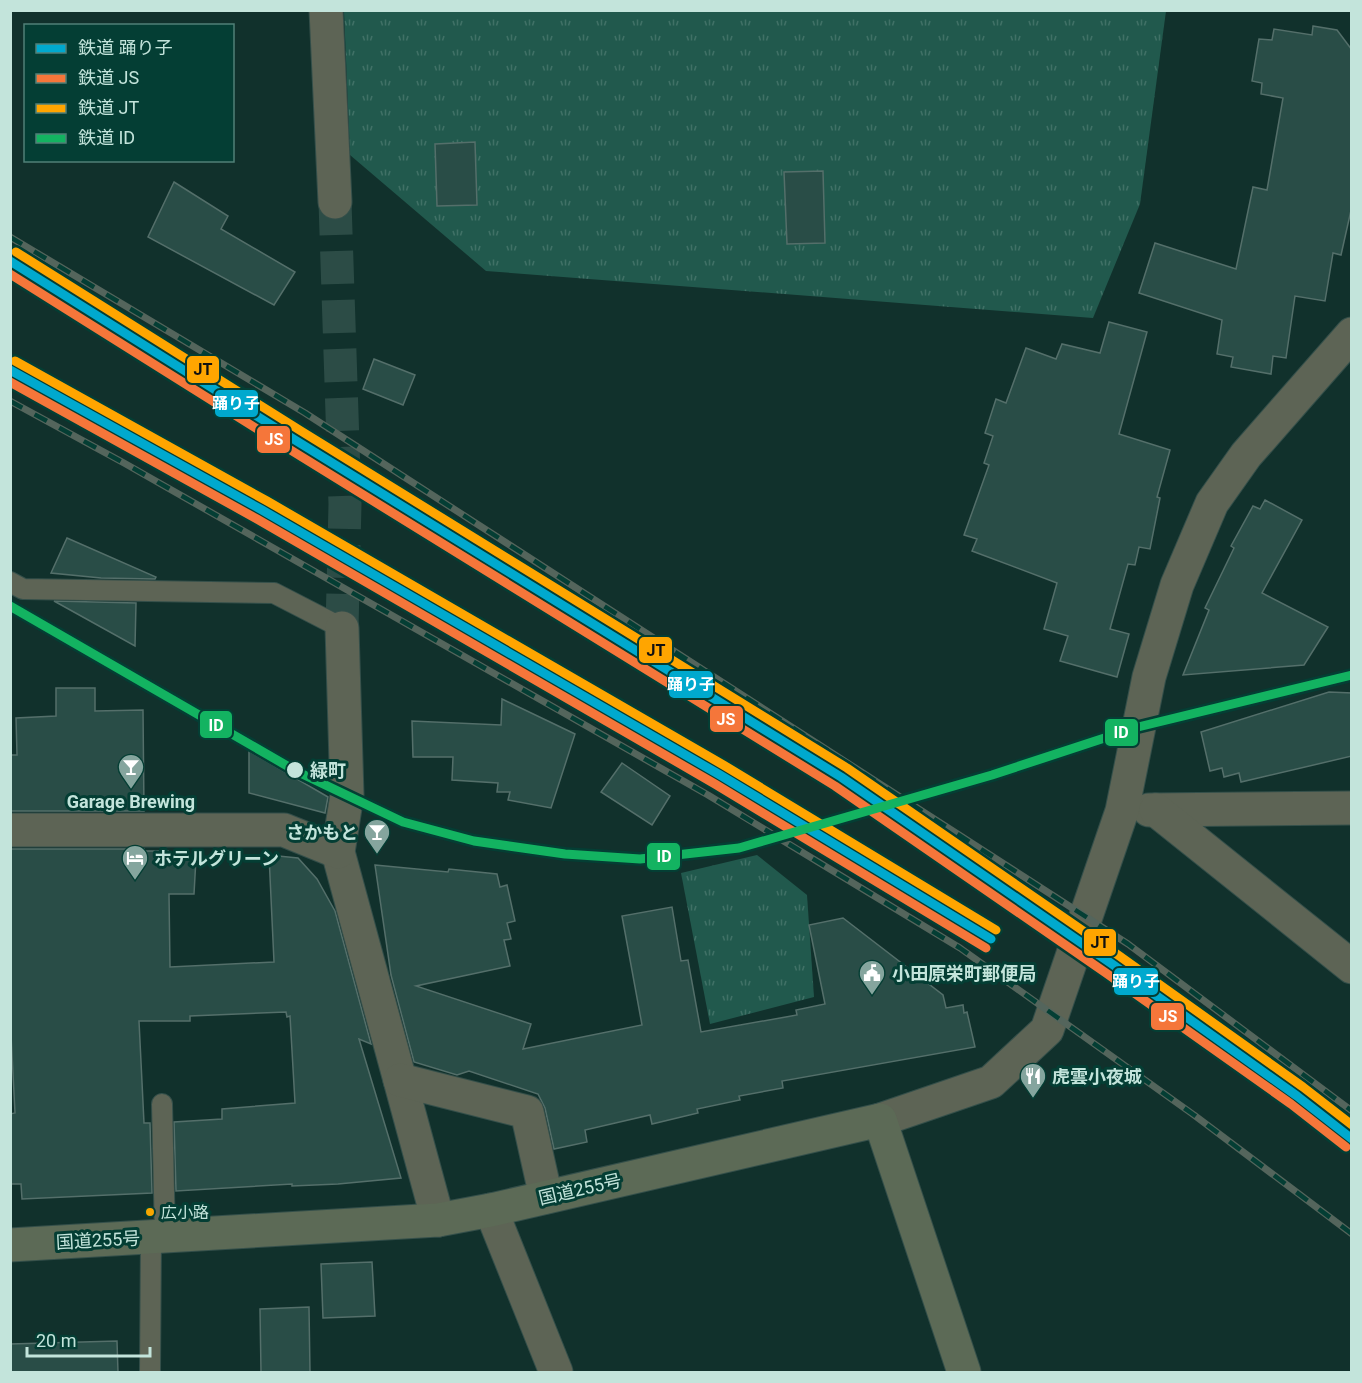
<svg xmlns="http://www.w3.org/2000/svg" width="1362" height="1383" viewBox="0 0 1362 1383" font-family="Roboto,'Noto Sans JP',sans-serif">
<style>
.grass{fill:url(#grass-tufts)}
.building{fill:#294d47;stroke:#546f6a;stroke-width:1.5}
.lines{fill:none;stroke-linecap:round;stroke-linejoin:round}
.minor-tunnel{stroke:#2c4c46;stroke-width:33;stroke-dasharray:33 16;stroke-linecap:butt}
.service-casing{stroke:#344f4a;stroke-width:22}
.minor-casing{stroke:#344f4a;stroke-width:35}
.tertiary-casing{stroke:#344f4a;stroke-width:35}
.trunk-casing{stroke:#344f4a;stroke-width:35}
.service{stroke:#5d6455;stroke-width:20}
.minor{stroke:#5d6455;stroke-width:33}
.tertiary{stroke:#5d6455;stroke-width:33}
.trunk{stroke:#5c6a56;stroke-width:33}
.rail-casing{stroke:#54655c;stroke-width:7}
.rail{stroke:#043e34;stroke-width:4.5;stroke-dasharray:14;stroke-linecap:butt}
.rail-1-casing{stroke:#043e34;stroke-width:14}
.rail-2-casing{stroke:#043e34;stroke-width:14}
.rail-3-casing{stroke:#043e34;stroke-width:14}
.rail-4-casing{stroke:#043e34;stroke-width:14}
.rail-1{stroke:#00a9ce;stroke-width:9}
.rail-2{stroke:#f5763a;stroke-width:9}
.rail-3{stroke:#ffa500;stroke-width:9}
.rail-4{stroke:#13b361;stroke-width:9}
.stop-dot{fill:#c3e4db;stroke:#043e34;stroke-width:2}
.bus-dot{fill:#f7a600;stroke:#043e34;stroke-width:2}
.labels{text-anchor:middle;dominant-baseline:central;stroke-width:6;stroke-linejoin:round;paint-order:stroke}
.bus-label{font-size:16px;fill:#c3e4db;stroke:#043e34;text-anchor:start}
.stop-label{font-size:18px;font-weight:bold;fill:#c3e4db;stroke:#043e34;text-anchor:start}
.poi-label{font-size:18px;font-weight:bold;fill:#c3e4db;stroke:#043e34;text-anchor:start}
.street-label{font-size:18px;fill:#c3e4db;stroke:#043e34}
.line-badge{stroke:#043e34;stroke-width:2}
.badge-label{font-size:16px;text-anchor:middle;font-weight:bold;fill:#fff}
.pale-badge-label{font-size:16px;text-anchor:middle;font-weight:bold;fill:#111}
</style>
<defs>
<pattern id="grass-tufts" width="24" height="20" patternUnits="userSpaceOnUse" patternTransform="scale(1.5)"><rect width="24" height="20" fill="#21594d"/><path d="M3 7l-1-3M5 7V3M7 7l1-3M15 17l-1-3M17 17v-4M19 17l1-3" fill="none" stroke="#407166"/></pattern>
</defs>
<rect width="100%" height="100%" fill="#11312c"/>
<g class="grass">
<polygon points="344,11 1166,11 1140,204 1093,318 486,271 350,155"/>
<polygon points="757,855 807,895 814,997 710,1024 681,873"/>
</g>
<g class="building">
<polygon points="1313,26 1337,30 1352,50 1352,206 1341,255 1333,253 1325,301 1295,296 1286,358 1273,356 1271,374 1231,367 1233,357 1217,354 1222,320 1139,293 1155,243 1236,269 1253,187 1267,190 1283,98 1261,94 1262,83 1252,81 1259,39 1272,40 1274,29 1312,35"/>
<polygon points="475,142 477,205 437,206 435,144"/>
<polygon points="823,171 825,243 787,244 784,172"/>
<polygon points="174,182 228,216 221,229 295,272 274,305 148,237"/>
<polygon points="1109,322 1147,332 1119,434 1170,450 1157,497 1160,498 1150,549 1139,547 1135,565 1128,564 1110,629 1129,634 1117,677 1060,661 1068,636 1044,629 1057,583 972,551 977,539 964,535 989,465 984,463 993,436 985,433 996,399 1006,403 1026,348 1056,359 1062,344 1100,353"/>
<polygon points="374,359 415,375 403,405 363,389"/>
<polygon points="1265,500 1302,520 1262,593 1328,627 1304,665 1183,675 1209,610 1205,608 1234,548 1231,546 1253,506 1260,509"/>
<polygon points="67,538 156,577 155,579 101,578 51,573"/>
<polygon points="54,601 136,603 135,646"/>
<polygon points="56,688 95,688 95,711 143,710 144,811 10,811 10,755 17,755 16,718 56,716"/>
<polygon points="1329,692 1352,693 1352,756 1241,782 1239,773 1224,777 1222,768 1210,771 1201,732"/>
<polygon points="502,699 575,734 551,808 508,800 510,792 497,792 498,783 452,780 453,757 413,757 412,721 501,725"/>
<polygon points="249,751 328,797 325,813 249,793"/>
<polygon points="622,763 670,796 652,825 601,792"/>
<polygon points="10,849 144,849 144,851 168,851 168,859 196,858 194,894 169,894 170,967 274,962 269,855 298,858 317,879 335,911 371,1044 359,1039 401,1178 338,1184 292,1186 292,1184 176,1191 174,1122 222,1119 222,1109 295,1103 290,1016 287,1017 286,1012 190,1016 190,1021 139,1021 144,1123 150,1123 152,1193 22,1199 21,1184 10,1184 10,1114 15,1113 10,1015"/>
<polygon points="375,865 448,872 449,869 497,874 500,887 507,885 515,921 507,923 511,939 504,940 510,966 416,986 531,1024 523,1049 642,1025 622,916 672,907 681,961 688,960 701,1032 797,1015 796,1010 825,1004 809,925 843,918 943,995 946,1008 963,1005 964,1013 967,1012 975,1047 782,1081 783,1088 739,1096 740,1100 697,1109 698,1113 652,1124 650,1115 585,1130 587,1142 554,1149 545,1108 538,1094 469,1071 457,1075 414,1062 391,975"/>
<polygon points="372,1262 375,1316 323,1318 321,1264"/>
<polygon points="309,1307 310,1372 261,1372 260,1309"/>
<polygon points="117,1341 118,1372 10,1372 10,1344"/>
</g>
<g class="lines">
<polyline class="minor-tunnel" points="335,202 345,504 342,628"/>
<g class="service-casing">
<g id="service">
<polyline points="10,582 23,589 274,593 342,628"/>
<polyline points="162,1104 165,1236"/>
<polyline points="150,1372 151,1237"/>
</g>
</g>
<g class="minor-casing">
<g id="minor">
<polyline points="326,10 335,202"/>
<polyline points="342,628 347,795 338,852 438,1220"/>
<polyline points="1149,810 1352,808"/>
<polyline points="1156,810 1352,967"/>
<polyline points="10,830 284,830 338,852"/>
<polyline points="400,1080 527,1112 546,1197"/>
</g>
</g>
<g class="tertiary-casing">
<g id="tertiary">
<polyline points="880,1120 991,1082 1047,1030 1122,811 1149,677 1177,585 1212,503 1246,455 1352,334"/>
<polyline points="491,1210 556,1372"/>
</g>
</g>
<g class="trunk-casing">
<polyline id="trunk" points="10,1245 438,1220 491,1210 880,1120 964,1372"/>
</g>
<use href="#service" class="service"/>
<use href="#minor" class="minor"/>
<use href="#tertiary" class="tertiary"/>
<use href="#trunk" class="trunk"/>
<g class="rail-casing">
<g id="rail">
<polyline points="10,237 305,413 1128,944 1352,1111"/>
<polyline points="10,401 124,463 708,795 960,948 1194,1115 1352,1234"/>
</g>
</g>
<use href="#rail" class="rail"/>
<g class="rail-1-casing">
<g id="rail-1">
<polyline points="10,261 295,440 841,777 1112,964 1297,1096 1352,1139"/>
<polyline points="10,370 262,510 720,775 991,939"/>
</g>
</g>
<g class="rail-2-casing">
<g id="rail-2">
<polyline points="10,274 289,449 835,786 1106,973 1291,1104 1346,1147"/>
<polyline points="10,382 257,519 715,784 986,948"/>
</g>
</g>
<g class="rail-3-casing">
<g id="rail-3">
<polyline points="16,252 301,431 847,768 1118,955 1303,1087 1352,1125"/>
<polyline points="15,361 267,501 725,766 996,930"/>
</g>
</g>
<g class="rail-4-casing">
<polyline id="rail-4" points="10,606 296,771 403,822 474,841 565,854 640,859 739,848 992,775 1138,727 1352,675"/>
</g>
<use href="#rail-1" class="rail-1"/>
<use href="#rail-2" class="rail-2"/>
<use href="#rail-3" class="rail-3"/>
<use href="#rail-4" class="rail-4"/>
</g>
<defs>
<g id="bar-pin" transform="scale(1.35)"><path d="M0 17L-7.5 6A9.5 9.5 0 1 1 7.5 6Z" fill="#85a59e" stroke="#043e34"/><path d="M-6-5H6L.8 .8V4.5H3.5V6h-7V4.5H-.8V.8Z" fill="#fff"/></g>
<g id="hotel-pin" transform="scale(1.35)"><path d="M0 17L-7.5 6A9.5 9.5 0 1 1 7.5 6Z" fill="#85a59e" stroke="#043e34"/><path d="M-6-4.5h1.5V1H6V5H4.5V3h-9V5H-6ZM-4 0a1.8 1.8 0 1 1 3.6 0ZM.5 0V-2.5h3Q6-2.5 6 0Z" fill="#fff"/></g>
<g id="civic-pin" transform="scale(1.35)"><path d="M0 17L-7.5 6A9.5 9.5 0 1 1 7.5 6Z" fill="#85a59e" stroke="#043e34"/><path d="M-.6-6.5H3V-4.5H.6V-3L4-1V1h2V6H-6V1h2V-1L-.6-3ZM-1.2 2.5V6h2.4V2.5Z" fill="#fff"/></g>
<g id="restaurant-pin" transform="scale(1.35)"><path d="M0 17L-7.5 6A9.5 9.5 0 1 1 7.5 6Z" fill="#85a59e" stroke="#043e34"/><path d="M-5-6h1v4h1v-4h1v4h1v-4h1v5L-1.5 .5V6h-2V.5L-5-1ZM5-6V6H3V1.5H1.5Q1.5-4 5-6Z" fill="#fff"/></g>
</defs>
<g fill-rule="evenodd">
<use href="#bar-pin" x="131" y="767"/>
<use href="#bar-pin" x="377" y="832"/>
<use href="#hotel-pin" x="135" y="858"/>
<use href="#civic-pin" x="872" y="973"/>
<use href="#restaurant-pin" x="1033" y="1076"/>
</g>
<circle class="stop-dot" cx="295" cy="770" r="9"/>
<circle class="bus-dot" cx="150" cy="1212" r="5"/>
<g class="labels">
<g class="bus-label">
<text x="161" y="1212">広小路</text>
</g>
<g class="stop-label">
<text x="310" y="770">緑町</text>
</g>
<g class="poi-label">
<text x="131" y="801" text-anchor="middle">Garage Brewing</text>
<text x="358" y="832" text-anchor="end">さかもと</text>
<text x="154" y="858">ホテルグリーン</text>
<text x="892" y="973">小田原栄町郵便局</text>
<text x="1052" y="1076">虎雲小夜城</text>
</g>
<g class="street-label">
<text transform="translate(580 1189) rotate(-13)">国道255号</text>
<text transform="translate(98 1240) rotate(-3)">国道255号</text>
</g>
</g>
<g class="line-badge">
<rect x="186" y="355" width="34" height="29" rx="6" fill="#ffa500"/>
<rect x="214" y="389" width="45" height="29" rx="6" fill="#00a9ce"/>
<rect x="256" y="425" width="35" height="29" rx="6" fill="#f5763a"/>
<rect x="638" y="636" width="35" height="28" rx="6" fill="#ffa500"/>
<rect x="668" y="670" width="46" height="29" rx="6" fill="#00a9ce"/>
<rect x="709" y="705" width="35" height="28" rx="6" fill="#f5763a"/>
<rect x="199" y="710" width="34" height="29" rx="6" fill="#13b361"/>
<rect x="1104" y="718" width="35" height="29" rx="6" fill="#13b361"/>
<rect x="646" y="842" width="35" height="29" rx="6" fill="#13b361"/>
<rect x="1083" y="928" width="34" height="29" rx="6" fill="#ffa500"/>
<rect x="1113" y="967" width="46" height="29" rx="6" fill="#00a9ce"/>
<rect x="1150" y="1002" width="35" height="29" rx="6" fill="#f5763a"/>
</g>
<g class="badge-label">
<text x="236" y="409">踊り子</text>
<text x="274" y="445">JS</text>
<text x="691" y="690">踊り子</text>
<text x="726" y="725">JS</text>
<text x="216" y="731">ID</text>
<text x="1121" y="738">ID</text>
<text x="664" y="862">ID</text>
<text x="1136" y="987">踊り子</text>
<text x="1168" y="1022">JS</text>
</g>
<g class="pale-badge-label">
<text x="203" y="375">JT</text>
<text x="656" y="656">JT</text>
<text x="1100" y="948">JT</text>
</g>
<rect width="1362" height="1383" fill="none" stroke="#c3e4db" stroke-width="24"/>
<rect x="24" y="24" width="210" height="138" fill="#043e34" stroke="#508077" stroke-width="1.5"/>
<rect x="36" y="44" width="30" height="9" fill="#00a9ce" stroke="#508077" stroke-width="1.5"/>
<text x="78" y="54" font-size="18" fill="#c3e4db">鉄道 踊り子</text>
<rect x="36" y="74" width="30" height="9" fill="#f5763a" stroke="#508077" stroke-width="1.5"/>
<text x="78" y="84" font-size="18" fill="#c3e4db">鉄道 JS</text>
<rect x="36" y="104" width="30" height="9" fill="#ffa500" stroke="#508077" stroke-width="1.5"/>
<text x="78" y="114" font-size="18" fill="#c3e4db">鉄道 JT</text>
<rect x="36" y="134" width="30" height="9" fill="#13b361" stroke="#508077" stroke-width="1.5"/>
<text x="78" y="144" font-size="18" fill="#c3e4db">鉄道 ID</text>
<path d="M27 1347v9h123v-9" fill="none" stroke="#c3e4db" stroke-width="3"/>
<text x="36" y="1347" font-size="18" fill="#c3e4db" stroke="#043e34" stroke-width="4.5" paint-order="stroke">20 m</text>
</svg>
